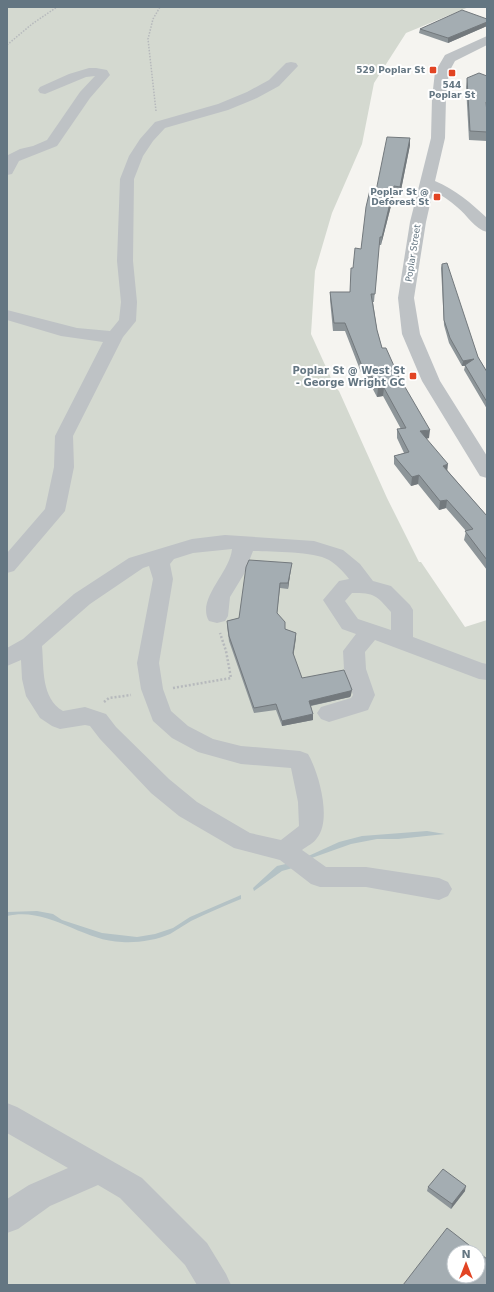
<svg xmlns="http://www.w3.org/2000/svg" width="494" height="1292" viewBox="0 0 494 1292" font-family="'DejaVu Sans',sans-serif">
<style>
.green{fill:#d4d9d0;fill-rule:evenodd}
.water{fill:#b4c2c5}
.lines{fill:none;stroke-linecap:round;stroke-linejoin:round}
.path-far1{stroke:#b6b9bc;stroke-width:1.5;stroke-dasharray:1.5 1.5;stroke-linecap:butt}
.path{stroke:#b6b9bc;stroke-width:2.5;stroke-dasharray:2 2;stroke-linecap:butt}
.minor{fill:#bec2c5;fill-rule:evenodd}
.wall{fill:#8d9599}
.shaded-wall{fill:#73797d}
.building{fill:#a4adb2;stroke:#73797d;fill-rule:evenodd}
.poi-dot{fill:#e24423;stroke:#fff;stroke-width:1.5}
.labels{text-anchor:middle;dominant-baseline:central;stroke-width:4;stroke-linejoin:round;paint-order:stroke}
.far-poi-label{font-size:9px;font-weight:bold;fill:#647682;stroke:#fff;text-anchor:end}
.far-street-label{font-size:9px;fill:#647682;stroke:#fff}
.poi-label{font-size:10px;font-weight:bold;fill:#647682;stroke:#fff;text-anchor:end}
</style>
<rect width="100%" height="100%" fill="#f5f4f0"/>
<path class="green" d="M 7,7 L 469,7 L 406,33 L 374,83 L 362,144 L 332,213 L 315,271 L 311,334 L 335,387 L 339,391 L 387,498 L 419,562 L 421,562 L 465,627 L 487,620 L 487,1285 L 7,1285 ZM 454,1252 L 478,1252 L 478,1276 L 454,1276 Z"/>
<g class="water">
<polygon points="427,831 445,834 398,839 377,839 351,844 306,860 304,858 339,842 362,836"/>
<polygon points="290,863 296,867 282,871 254,891 253,888 277,866"/>
<path d="M 241,895 L 241,899 C 224,906 207,913 191,921 C 184,925 177,930 170,934 C 157,940 137,943 122,942 C 82,941 48,906 7,916 L 7,912 L 37,911 L 53,914 L 62,920 L 102,933 L 137,937 L 155,934 L 173,928 L 190,917 Z"/>
</g>
<g class="lines">
<g class="path-far1">
<polyline points="7,45 32,24 57,7"/>
<polyline points="156,111 148,39 153,19 160,7"/>
</g>
<g class="path">
<polyline points="173,688 231,678 226,651 220,633"/>
<polyline points="104,702 109,698 131,695"/>
</g>
<g class="minor">
<path d="M 487,36 L 487,45 L 455,61 L 449,72 L 446,98 L 445,138 L 435,181 C 456,190 471,203 487,218 L 487,232 C 475,229 467,215 457,207 C 450,201 442,195 433,191 L 426,222 L 414,298 L 420,334 L 440,381 L 487,456 L 487,478 L 480,476 L 422,381 L 402,334 L 398,298 L 410,222 L 431,138 L 432,98 L 435,72 L 445,55 Z"/>
<polygon points="291,62 296,63 298,66 279,86 257,98 228,110 165,128 153,141 143,156 134,179 133,261 137,302 136,321 123,337 73,436 74,467 65,511 14,571 7,573 7,553 45,509 54,467 55,436 103,342 61,336 7,320 7,310 77,328 110,331 119,320 121,302 117,261 120,179 129,156 140,139 155,122 218,104 247,92 269,80 286,63"/>
<polygon points="89,68 96,68 107,70 110,75 90,98 57,146 19,161 12,174 7,175 8,155 20,149 33,146 47,140 80,92 95,76 86,77 45,94 40,93 38,90 40,87 69,74"/>
<path d="M 225,535 L 314,541 L 343,550 L 360,564 L 373,581 L 391,586 L 410,605 L 413,610 L 413,637 L 482,663 L 487,664 L 487,680 L 479,679 L 375,640 L 365,652 L 366,669 L 375,695 L 368,710 L 329,722 L 321,719 L 317,713 L 321,707 L 351,698 L 353,695 L 344,669 L 343,651 L 356,634 L 342,629 L 323,600 L 339,581 L 349,579 C 344,572 336,564 329,560 C 313,551 272,552 253,551 L 244,574 L 230,597 L 228,616 L 225,621 L 217,623 L 209,621 C 196,599 230,573 232,549 L 193,553 L 174,559 L 170,564 L 173,579 L 159,663 L 163,689 L 171,711 L 188,726 L 213,739 L 241,746 L 300,751 L 308,754 C 319,773 332,820 317,838 C 314,843 307,846 302,850 L 326,867 L 366,867 L 439,878 L 448,882 L 452,889 L 448,896 L 439,900 L 366,887 L 320,887 L 311,884 L 280,860 L 234,848 L 179,816 L 151,793 L 100,739 L 90,726 L 85,725 L 60,729 L 52,726 L 40,718 L 26,696 L 22,679 L 21,660 L 7,666 L 7,648 L 23,639 L 74,594 L 129,558 L 192,539 ZM 149,566 L 153,579 L 137,663 L 141,689 L 153,721 L 172,738 L 198,752 L 241,764 L 291,768 L 298,802 L 299,826 L 281,840 L 250,833 L 197,802 L 169,779 L 116,727 L 106,714 L 85,707 L 63,711 C 41,698 44,669 42,646 L 90,604 L 143,568 ZM 352,593 C 375,593 376,595 391,612 L 391,630 L 358,619 L 345,601 Z"/>
<polygon points="7,1103 17,1107 142,1178 207,1243 226,1274 231,1285 197,1285 185,1265 120,1198 98,1185 50,1206 18,1229 7,1233 7,1199 29,1185 68,1168 7,1133"/>
</g>
</g>
<g class="wall">
<polygon points="487,19 487,26 448,43 419,33 420,29"/>
<polygon points="487,76 487,141 469,140 466,87 467,78"/>
<polygon points="410,138 410,145 400,195 394,194 381,245 379,245 374,302 373,302 377,330 382,348 398,375 429,438 426,439 447,470 487,516 487,570 464,540 466,531 446,508 439,510 418,484 411,486 394,464 394,456 404,453 397,438 397,429 401,429 383,396 377,397 365,374 362,375 345,331 333,331 330,300 330,292 350,292 353,268 361,249 376,191"/>
<polygon points="442,264 478,357 487,372 487,409 464,370 465,366 462,366 449,343 444,325 441,268"/>
<polygon points="292,563 291,568 288,589 280,588 277,613 285,629 296,633 293,654 302,678 351,695 350,697 311,706 313,720 282,726 276,710 254,713 229,641 227,626 227,621 239,618"/>
<polygon points="428,1187 465,1191 451,1209 427,1191"/>
</g>
<g class="shaded-wall">
<polygon points="487,22 487,26 448,43 448,38"/>
<polygon points="410,138 410,145 400,195 400,187"/>
<polygon points="394,186 394,194 381,245 382,237"/>
<polygon points="474,359 474,364 462,366 463,361"/>
<polygon points="378,388 384,388 383,396 377,397"/>
<polygon points="430,430 429,438 419,440 420,431"/>
<polygon points="448,464 447,473 443,466"/>
<polygon points="419,475 418,484 411,486 412,477"/>
<polygon points="447,500 446,508 439,510 440,501"/>
<polygon points="292,563 291,568 288,589 288,583"/>
<polygon points="296,633 296,638 293,658 293,653"/>
<polygon points="352,690 351,695 350,697 309,706 309,701"/>
<polygon points="313,714 313,720 282,726 282,721"/>
<polygon points="466,1186 465,1191 451,1209 452,1204"/>
</g>
<g class="building">
<polygon points="462,10 487,19 487,22 448,38 420,29"/>
<polygon points="479,73 487,76 487,102 486,102 487,113 487,132 470,131 467,78"/>
<polygon points="387,137 410,138 400,187 394,186 382,237 380,237 375,294 371,294 377,330 382,348 386,348 398,375 430,430 420,431 448,464 443,466 487,516 487,560 465,531 473,529 447,500 440,501 419,475 412,477 394,456 409,452 397,429 406,428 384,388 378,388 366,366 362,366 345,323 334,323 330,292 350,292 351,268 353,268 355,248 361,249 366,207 370,190 376,191"/>
<polygon points="447,263 478,357 487,372 487,402 465,365 474,359 463,361 450,338 444,320 442,264"/>
<polygon points="249,560 292,563 288,583 280,583 277,613 285,622 285,629 296,633 293,653 302,678 344,670 349,682 352,690 350,691 309,701 313,714 282,721 276,704 254,708 229,636 227,621 239,618 246,567"/>
<polygon points="443,1169 466,1186 452,1204 428,1187"/>
<path d="M 447,1228 L 487,1259 L 487,1285 L 403,1285 ZM 454,1252 L 478,1252 L 478,1276 L 454,1276 Z"/>
</g>
<g class="poi-dot">
<rect x="429" y="66" width="8" height="8" rx="2"/>
<rect x="448" y="69" width="8" height="8" rx="2"/>
<rect x="433" y="193" width="8" height="8" rx="2"/>
<rect x="409" y="372" width="8" height="8" rx="2"/>
</g>
<g class="labels">
<g class="far-poi-label">
<text x="425" y="70">529 Poplar St</text>
<text x="452" y="85" text-anchor="middle">544<tspan x="452" dy="10">Poplar St</tspan></text>
<text x="429" y="192">Poplar St @<tspan x="429" dy="10">Deforest St</tspan></text>
</g>
<g class="far-street-label">
<text transform="translate(413 253) rotate(-81)">Poplar Street</text>
</g>
<g class="poi-label">
<text x="405" y="370">Poplar St @ West St<tspan x="405" dy="12">- George Wright GC</tspan></text>
</g>
</g>
<rect width="494" height="1292" fill="none" stroke="#647682" stroke-width="16"/>
<g transform="translate(466 1264)"><circle r="19" fill="#ffffff" stroke="#c1c8cd"/>
<path d="M0-3L7 15L0 10L-7 15Z" fill="#e24423"/>
<text y="-6" font-size="11" font-weight="bold" text-anchor="middle" fill="#647682">N</text>
</g>
</svg>
